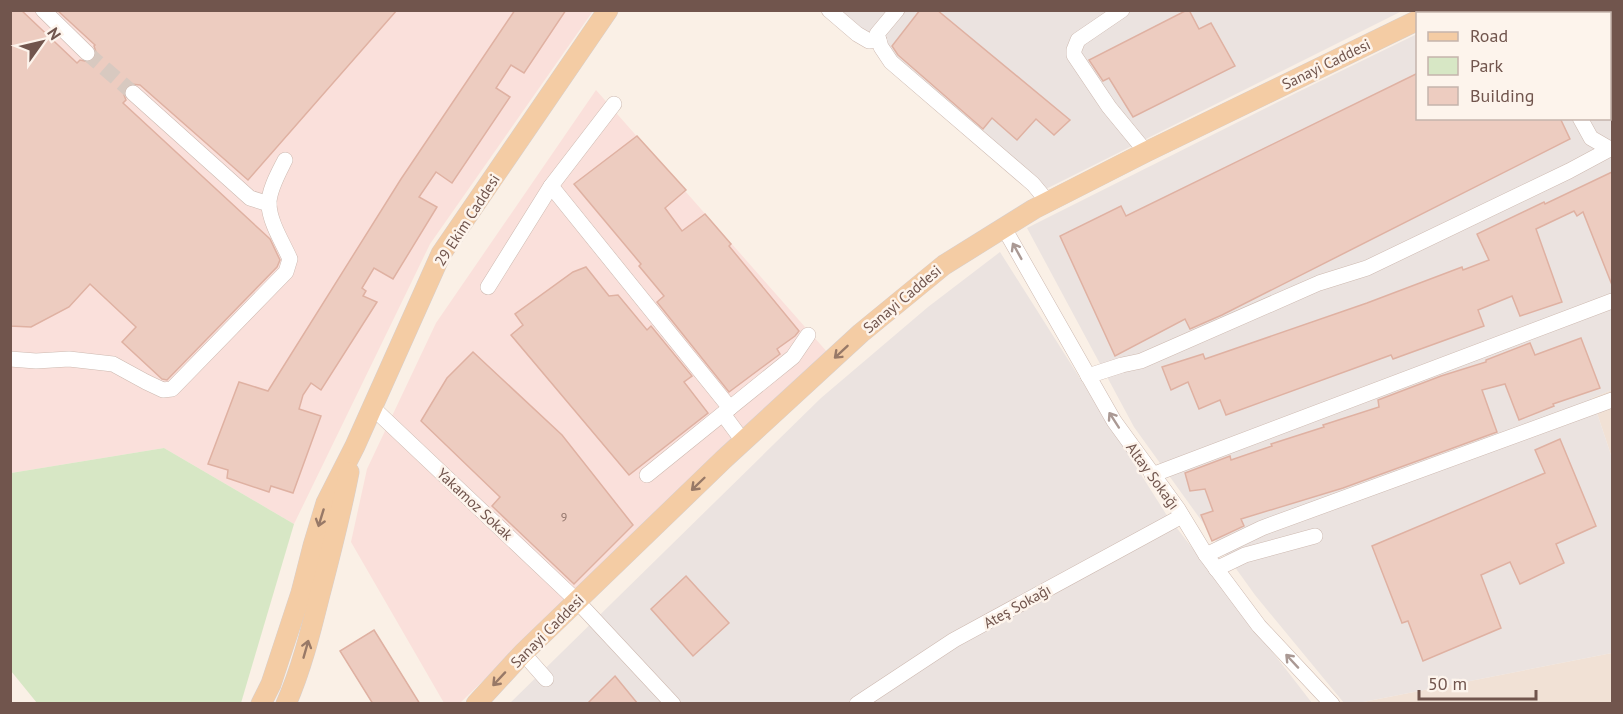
<svg xmlns="http://www.w3.org/2000/svg" width="1623" height="714" viewBox="0 0 1623 714" font-family="'PT Sans',sans-serif">
<style>
.residential{fill:#f1e1d5}
.commercial{fill:#fae0db}
.industrial{fill:#ebe3e0}
.green{fill:#d7e7c5}
.building{fill:#edccc0;stroke:#dfb1a2;stroke-width:1.5}
.lines{fill:none;stroke-linecap:round;stroke-linejoin:round}
.minor-tunnel{stroke:#d8c9c0;stroke-width:15;stroke-dasharray:15 8;stroke-linecap:butt}
.minor-casing{stroke:#cdb9b0;stroke-width:16}
.major-casing{stroke:#d7cfcd;stroke-width:21}
.minor{stroke:#fff;stroke-width:15}
.major{stroke:#f4cca4;stroke-width:20}
.oneway{stroke:#aa9994}
.oneway2{stroke:#987967}
.labels{text-anchor:middle;dominant-baseline:central;stroke-width:5;stroke-linejoin:round;paint-order:stroke}
.number-label{font-size:12px;fill:#90736a}
.street-label{font-size:15px;fill:#71554d;stroke:#fdf4ec}
</style>
<rect width="100%" height="100%" fill="#faf0e6"/>
<g class="residential">
<polygon points="1612,390 1612,458 1592,398"/>
<polygon points="1612,653 1612,703 1358,703"/>
</g>
<g class="commercial">
<polygon points="11,11 593,11 430,244 294,524 164,448 11,473"/>
<polygon points="596,90 828,353 570,597 460,703 444,703 351,542 367,469 436,323"/>
</g>
<g class="industrial">
<polygon points="1467,10 1612,11 1612,390 1592,398 1612,458 1612,653 1358,703 1344,703 1255,595 1134,427 1027,228 1300,91 1417,34 1418,118 1610,118 1610,14 1461,13"/>
<polygon points="839,11 1402,11 1040,192 878,40"/>
<polygon points="1000,252 1166,514 1312,703 509,704 821,398 928,307"/>
</g>
<polygon class="green" points="164,448 294,524 241,703 37,703 11,671 11,473"/>
<g class="building">
<polygon points="10,10 21,10 77,63 80,60 89,62 94,59 97,55 94,46 95,45 57,10 397,10 248,180 140,85 131,84 125,87 124,95 126,100 123,103 270,239 280,260 277,267 167,380 162,379 122,342 136,327 90,284 69,307 31,327 10,326"/>
<polygon points="515,10 566,10 524,73 511,65 496,88 510,97 452,183 436,172 419,197 437,207 393,279 374,268 362,288 366,291 363,296 377,302 321,390 311,383 303,395 299,409 321,416 293,493 271,486 269,492 227,478 228,470 208,464 239,382 268,391 401,179"/>
<polygon points="920,10 937,10 1070,120 1054,135 1036,119 1017,140 992,118 983,129 898,55 892,46"/>
<polygon points="1187,10 1189,10 1199,29 1211,23 1235,66 1133,117 1109,78 1103,81 1089,60"/>
<polygon points="1418,73 1418,118 1560,118 1570,139 1222,315 1190,329 1185,319 1115,356 1060,236 1121,206 1126,216"/>
<polygon points="637,136 686,190 665,208 682,231 705,214 731,244 729,246 799,331 795,336 777,349 780,354 729,392 657,302 664,296 639,266 641,264 574,184"/>
<polygon points="1612,172 1612,285 1583,212 1577,216 1574,211 1536,229 1562,302 1520,316 1512,296 1478,310 1484,326 1393,359 1391,355 1226,415 1220,400 1199,409 1188,382 1171,390 1162,367 1203,354 1205,359 1367,303 1462,267 1463,270 1489,260 1477,234 1544,202 1545,204"/>
<polygon points="586,267 609,296 618,295 647,330 651,326 692,376 684,382 708,413 629,475 511,335 523,325 515,314 573,272"/>
<polygon points="1581,338 1600,388 1553,404 1554,406 1519,420 1505,384 1482,390 1497,432 1343,488 1241,519 1244,526 1212,541 1201,515 1213,511 1205,489 1190,491 1185,473 1230,456 1231,460 1272,446 1271,444 1324,427 1323,425 1379,407 1378,400 1441,376 1486,362 1486,360 1530,343 1535,355"/>
<polygon points="473,352 562,435 633,525 574,584 492,506 500,497 421,421 447,378"/>
<polygon points="1560,439 1596,526 1556,544 1564,563 1520,584 1510,562 1481,575 1501,628 1423,661 1408,621 1402,623 1372,546 1545,473 1535,450"/>
<polygon points="686,576 729,623 693,656 651,609"/>
<polygon points="374,630 420,704 373,704 340,651"/>
<polygon points="615,676 638,704 587,704"/>
</g>
<g class="lines">
<polyline class="minor-tunnel" points="87,53 133,93"/>
<g class="minor-casing">
<g id="minor">
<polyline points="43,10 87,53"/>
<polyline points="829,10 857,34 869,41 879,40"/>
<polyline points="897,10 877,34 881,47 891,62 1033,184 1048,202"/>
<polyline points="1122,10 1078,40 1074,50 1074,55 1109,107 1146,152"/>
<polyline points="1598,10 1600,14"/>
<polyline points="1610,26 1612,30"/>
<polyline points="133,93 250,198 269,204"/>
<polyline points="1580,118 1591,138 1610,149 1612,149"/>
<polyline points="551,186 730,408"/>
<polyline points="1004,228 1114,421 1178,509 1206,555 1259,626 1332,704"/>
<polyline points="488,287 551,186 614,104"/>
<path d="M 10,359 L 36,361 L 69,359 L 113,364 L 146,382 L 163,390 L 172,389 L 286,272 L 290,259 C 283,243 270,223 269,205 C 268,191 279,172 285,160"/>
<polyline points="1088,376 1122,365 1141,361 1319,283 1367,268 1569,171 1610,149"/>
<polyline points="372,407 577,601 673,704"/>
<polyline points="723,414 743,441"/>
<polyline points="647,475 793,357 808,335"/>
<polyline points="1152,475 1612,301"/>
<polyline points="1206,555 1262,528 1612,400"/>
<polyline points="1216,569 1245,555 1315,536"/>
<polyline points="523,653 546,679"/>
<polyline points="857,704 954,640 1182,516"/>
</g>
</g>
<g class="major-casing">
<g id="major">
<polyline points="1430,14 1436,10"/>
<polyline points="261,704 271,684 301,593 313,546 326,503 355,446 441,254 608,10"/>
<path d="M 286,704 C 301,670 310,634 319,598 C 330,556 341,514 349,472"/>
<polyline points="476,704 523,653 724,459 861,333 944,265 1034,209 1146,152 1418,20"/>
</g>
</g>
<use href="#minor" class="minor"/>
<use href="#major" class="major"/>
</g>
<defs><path id="oneway-shaft" d="M-6 0H5M1.5-3L5.5 0L1.5 3" fill="none" stroke-width="1.6" stroke-linecap="round" stroke-linejoin="round" transform="scale(1.5)"/></defs>
<g class="oneway">
<use href="#oneway-shaft" transform="translate(1017 251) rotate(-119)"/>
<use href="#oneway-shaft" transform="translate(1114 420) rotate(-123)"/>
<use href="#oneway-shaft" transform="translate(1292 661) rotate(-133)"/>
</g>
<g class="oneway2">
<use href="#oneway-shaft" transform="translate(841 352) rotate(137)"/>
<use href="#oneway-shaft" transform="translate(698 484) rotate(136)"/>
<use href="#oneway-shaft" transform="translate(321 518) rotate(107)"/>
<use href="#oneway-shaft" transform="translate(306 649) rotate(-74)"/>
<use href="#oneway-shaft" transform="translate(499 679) rotate(133)"/>
</g>
<g class="labels">
<g class="number-label">
<text x="564" y="516">9</text>
</g>
<g class="street-label">
<text transform="translate(1326 64) rotate(-26)">Sanayi Caddesi</text>
<text transform="translate(467 220) rotate(-57)">29 Ekim Caddesi</text>
<text transform="translate(902 299) rotate(-40)">Sanayi Caddesi</text>
<text transform="translate(1153 476) rotate(54)">Altay Sokağı</text>
<text transform="translate(475 504) rotate(43)">Yakamoz Sokak</text>
<text transform="translate(1017 606) rotate(-29)">Ateş Sokağı</text>
<text transform="translate(547 631) rotate(-45)">Sanayi Caddesi</text>
</g>
</g>
<rect width="1623" height="714" fill="none" stroke="#71554d" stroke-width="24"/>
<rect x="1416" y="12" width="195" height="108" fill="#fdf4ec" stroke="#c5b4ac" stroke-width="1.5"/>
<rect x="1428" y="32" width="30" height="9" fill="#f4cca4" stroke="#c5b4ac" stroke-width="1.5"/>
<text x="1470" y="42" font-size="18" fill="#71554d">Road</text>
<rect x="1428" y="57" width="30" height="18" fill="#d7e7c5" stroke="#c5b4ac" stroke-width="1.5"/>
<text x="1470" y="72" font-size="18" fill="#71554d">Park</text>
<rect x="1428" y="87" width="30" height="18" fill="#edccc0" stroke="#c5b4ac" stroke-width="1.5"/>
<text x="1470" y="102" font-size="18" fill="#71554d">Building</text>
<g transform="translate(42 42) rotate(56)" stroke="#fdf4ec" stroke-width="4.5" paint-order="stroke">
<path d="M0-4.5L10 22L0 15L-10 22Z" fill="#71554d"/>
<text y="-9" font-size="16" font-weight="bold" text-anchor="middle" fill="#71554d">N</text>
</g>
<path d="M1419 690v9h117v-9" fill="none" stroke="#71554d" stroke-width="3"/>
<text x="1428" y="690" font-size="18" fill="#71554d" stroke="#fdf4ec" stroke-width="4.5" paint-order="stroke">50 m</text>
</svg>
